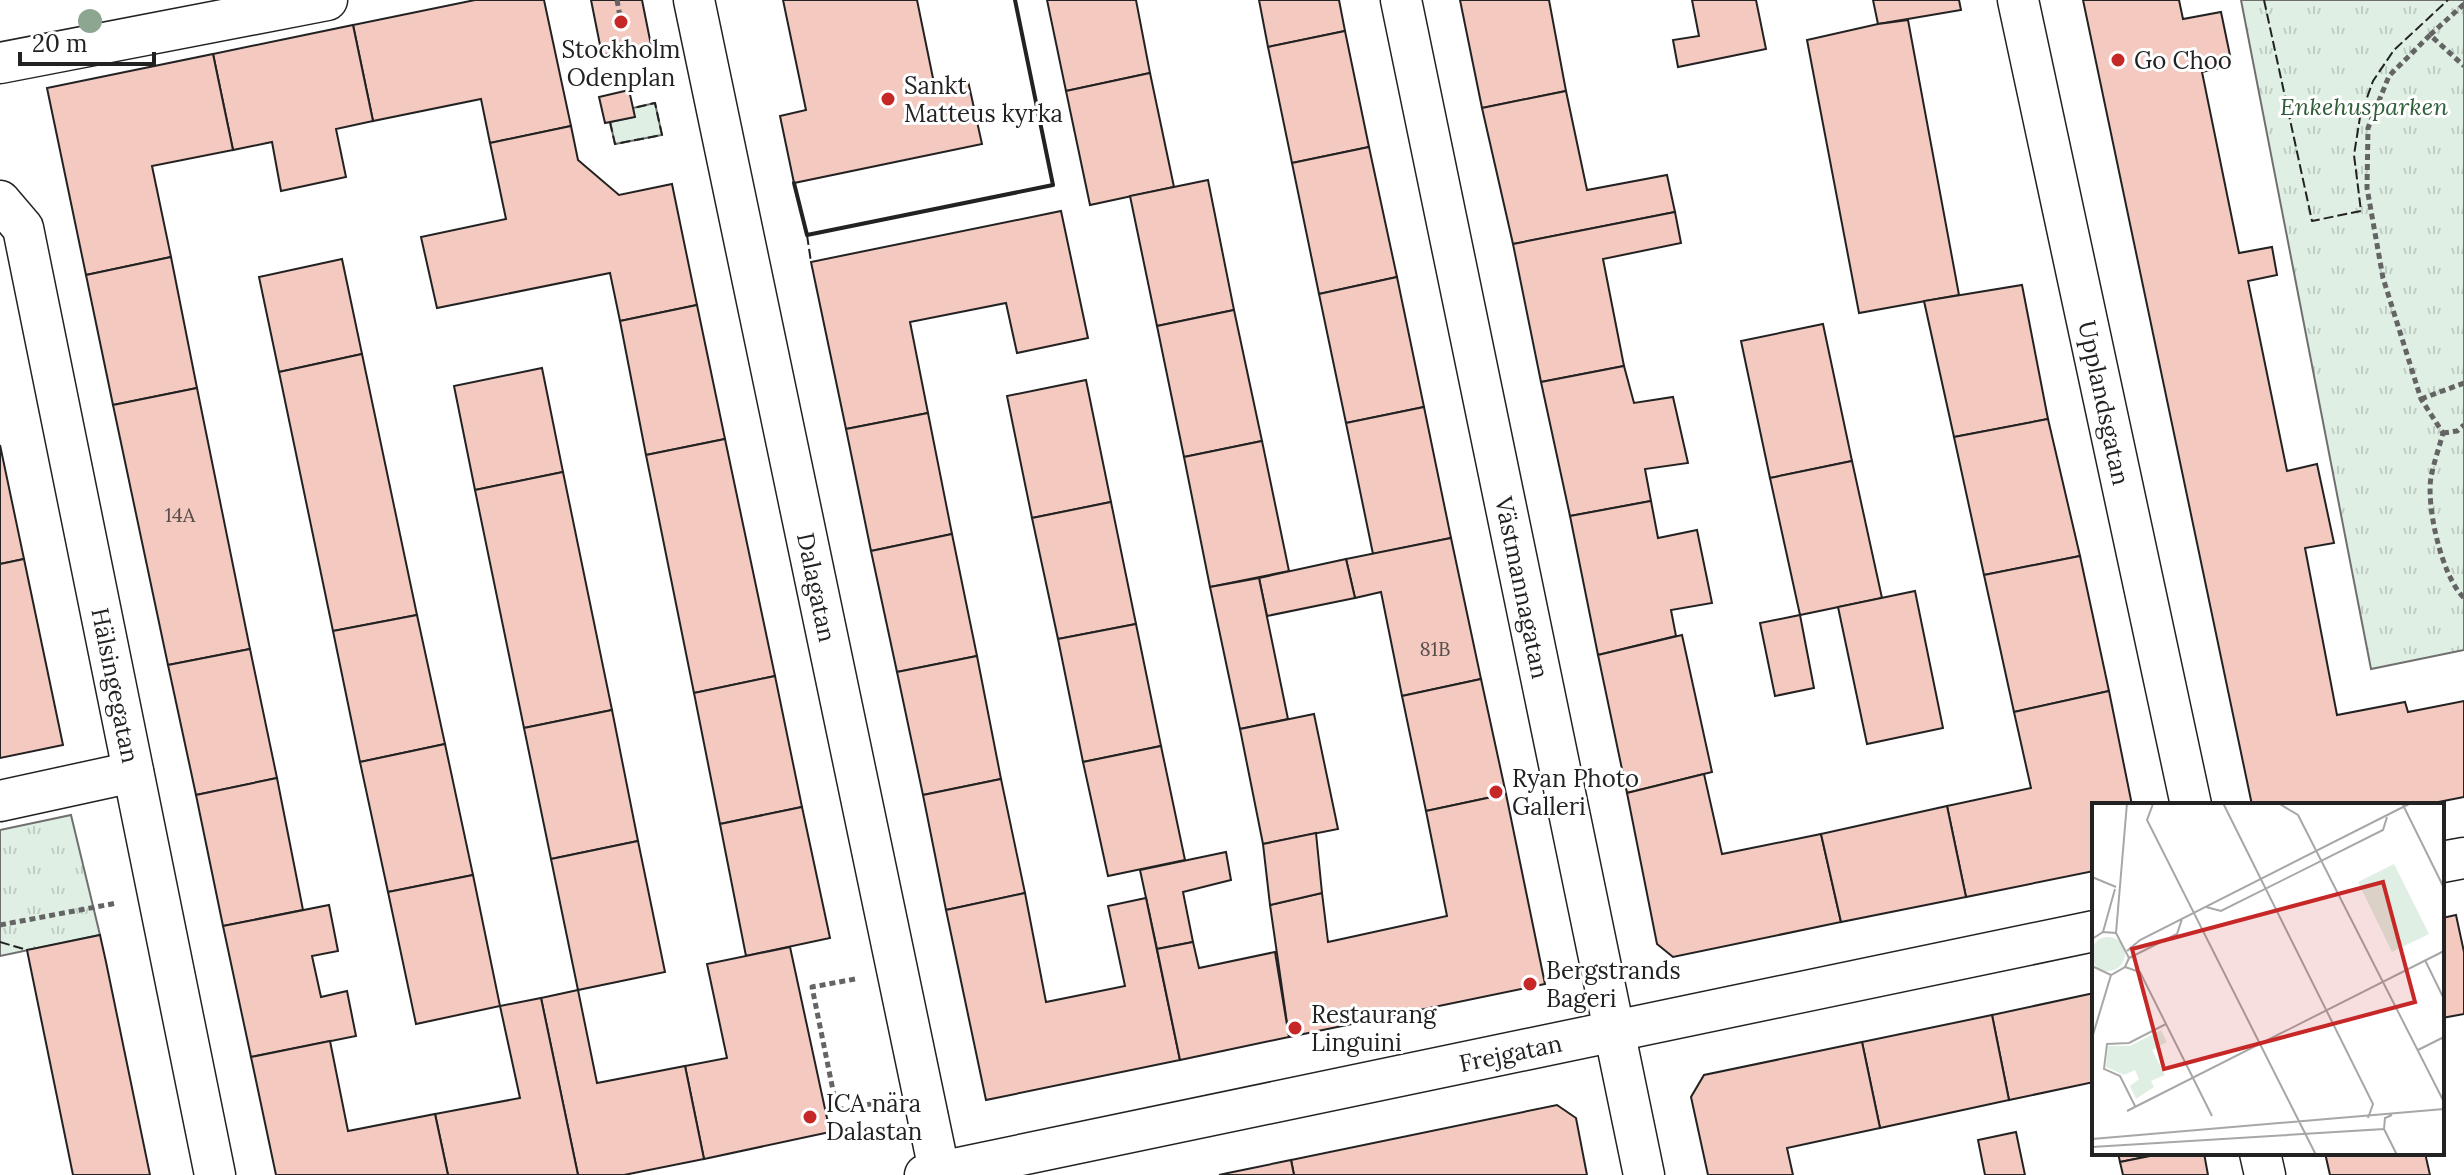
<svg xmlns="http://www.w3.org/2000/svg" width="2464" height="1175" viewBox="0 0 2464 1175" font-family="Lora,serif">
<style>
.green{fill:#e0efe3;stroke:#6f6f6f;stroke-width:2}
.park{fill:url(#park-tufts);stroke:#6f6f6f;stroke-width:2}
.building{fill:#f3c9c0;stroke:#222;stroke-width:2}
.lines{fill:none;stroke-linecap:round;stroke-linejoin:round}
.minor-casing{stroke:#222;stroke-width:43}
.path{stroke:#646464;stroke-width:5;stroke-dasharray:6 4;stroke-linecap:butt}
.minor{stroke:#fff;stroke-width:40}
.fence{stroke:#222;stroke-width:2;stroke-dasharray:10 4;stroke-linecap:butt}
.wall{stroke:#222;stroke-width:4}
.tree{fill:#8da692}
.poi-dot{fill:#c62828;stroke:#fff;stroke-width:3}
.labels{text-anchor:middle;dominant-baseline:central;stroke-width:6;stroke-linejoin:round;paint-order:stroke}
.number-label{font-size:20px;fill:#564c4a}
.poi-label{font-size:24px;fill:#222;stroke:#fff;text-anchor:start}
.park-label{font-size:24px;font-style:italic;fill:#2f5e38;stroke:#fff}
.street-label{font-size:24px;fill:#222;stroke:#fff}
.inset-road{fill:none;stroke:#a7a7a7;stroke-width:2}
.view{fill:#c62828;fill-opacity:0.15;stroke:#c62828;stroke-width:4}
.inset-edge{fill:none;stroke:#222;stroke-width:4}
</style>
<defs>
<pattern id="park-tufts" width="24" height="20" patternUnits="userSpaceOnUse" patternTransform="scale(2)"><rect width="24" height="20" fill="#e0efe3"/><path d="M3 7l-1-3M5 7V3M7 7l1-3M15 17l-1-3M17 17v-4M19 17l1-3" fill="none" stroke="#c0cdc2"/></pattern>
</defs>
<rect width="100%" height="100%" fill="#fff"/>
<polygon class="green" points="655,103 662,135 615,144 610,122 634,117 633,108"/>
<g class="park">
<polygon points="2241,0 2464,0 2464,650 2371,669"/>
<polygon points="71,815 100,935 0,956 0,830"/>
</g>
<g class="building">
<polygon points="475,0 544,0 571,126 490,143 481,99 373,121 353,25"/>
<polygon points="591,0 642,0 651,45 602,55"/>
<polygon points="783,0 917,0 935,88 968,81 982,144 794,183 780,116 806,110"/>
<polygon points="1047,0 1136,0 1150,73 1066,91"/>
<polygon points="1259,0 1339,0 1345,31 1268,47"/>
<polygon points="1460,0 1549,0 1566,91 1482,108"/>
<polygon points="1692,0 1756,0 1766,49 1678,67 1673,40 1699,36"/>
<polygon points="1873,0 1959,0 1961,10 1878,24"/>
<polygon points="2083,0 2179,0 2183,19 2221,12 2232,65 2202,72 2239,253 2272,247 2277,275 2248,281 2287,471 2317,464 2334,543 2305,548 2337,715 2405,702 2408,712 2464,701 2464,797 2423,805 2252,805"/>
<polygon points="1908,20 1959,295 1859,313 1807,40 1878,24"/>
<polygon points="353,25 373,121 336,129 346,177 281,191 272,142 233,150 213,54"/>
<polygon points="1345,31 1369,147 1292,163 1268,47"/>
<polygon points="213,54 233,150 152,166 171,257 86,275 47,88"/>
<polygon points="1150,73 1174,187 1090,205 1066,91"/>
<polygon points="629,90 635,117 605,123 599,97"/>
<polygon points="1566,91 1587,190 1667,175 1675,212 1513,244 1482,108"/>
<polygon points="571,126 578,160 619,195 672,184 697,305 620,321 610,273 437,308 421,237 506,219 490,143"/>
<polygon points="1369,147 1397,277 1319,294 1292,163"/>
<polygon points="1208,180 1234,310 1157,326 1130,196"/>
<polygon points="1061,211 1088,338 1017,353 1006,303 910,322 928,413 846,429 811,262"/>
<polygon points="1675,212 1681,243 1603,259 1624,366 1541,382 1513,244"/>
<polygon points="171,257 197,388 113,405 86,275"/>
<polygon points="342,259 362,354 279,372 259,277"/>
<polygon points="1397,277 1424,407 1346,423 1319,294"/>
<polygon points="2022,285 2048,419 1954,437 1924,301"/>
<polygon points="697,305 725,439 646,455 620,321"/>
<polygon points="1234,310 1262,441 1184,457 1157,326"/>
<polygon points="1823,324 1852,461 1770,478 1741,341"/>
<polygon points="362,354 417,615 333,631 279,372"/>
<polygon points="1624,366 1634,403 1673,397 1688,463 1645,469 1651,501 1570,516 1541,382"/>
<polygon points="542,368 563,472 475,490 454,386"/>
<polygon points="1086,380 1111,502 1032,518 1007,396"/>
<polygon points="197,388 250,649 168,665 113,405"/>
<polygon points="1424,407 1451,538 1373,554 1346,423"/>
<polygon points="928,413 952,534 871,551 846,429"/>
<polygon points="2048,419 2080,556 1984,575 1954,437"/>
<polygon points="725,439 775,676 694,693 646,455"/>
<polygon points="1262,441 1289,571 1210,587 1184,457"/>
<polygon points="0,445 24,559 0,564"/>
<polygon points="1852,461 1882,598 1800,615 1770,478"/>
<polygon points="563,472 612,710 524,728 475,490"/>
<polygon points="1651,501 1658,538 1697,530 1712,603 1671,610 1676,636 1598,655 1570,516"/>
<polygon points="1111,502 1136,624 1058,639 1032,518"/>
<polygon points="952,534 977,656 897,672 871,551"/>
<polygon points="1451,538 1481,679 1402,696 1381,592 1355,598 1346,559"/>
<polygon points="2080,556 2109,691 2014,712 1984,575"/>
<polygon points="24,559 63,745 0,758 0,564"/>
<polygon points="1346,559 1355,598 1267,616 1259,578"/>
<polygon points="1259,578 1288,719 1240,729 1210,587"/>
<polygon points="1915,591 1943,728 1867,744 1838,607"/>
<polygon points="417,615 445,744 360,762 333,631"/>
<polygon points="1800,615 1814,688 1775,696 1760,623"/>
<polygon points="1136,624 1161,746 1083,762 1058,639"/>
<polygon points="1682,635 1712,772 1627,793 1598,655"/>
<polygon points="250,649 277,778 196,795 168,665"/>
<polygon points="977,656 1001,779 923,795 897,672"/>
<polygon points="775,676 802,807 720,824 694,693"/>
<polygon points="1481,679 1506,794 1426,811 1402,696"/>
<polygon points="2109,691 2132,805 2094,805 2094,871 1966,897 1947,806 2031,788 2014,712"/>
<polygon points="612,710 638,841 551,859 524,728"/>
<polygon points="1314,714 1338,829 1263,844 1240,729"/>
<polygon points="445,744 473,875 388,892 360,762"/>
<polygon points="1161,746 1185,860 1108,876 1083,762"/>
<polygon points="1704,774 1722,854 1821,834 1841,922 1673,957 1657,944 1627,793"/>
<polygon points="277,778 303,910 223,926 196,795"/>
<polygon points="1001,779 1025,893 946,910 923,795"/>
<polygon points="1506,794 1545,984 1289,1037 1270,905 1322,893 1328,942 1447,916 1426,811"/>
<polygon points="1947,806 1966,897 1841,922 1821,834"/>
<polygon points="802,807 830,938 746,956 720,824"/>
<polygon points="1316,833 1322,893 1270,905 1263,844"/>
<polygon points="638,841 665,972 578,990 551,859"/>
<polygon points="1226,852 1231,880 1183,892 1193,942 1157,949 1140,870"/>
<polygon points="473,875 500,1006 416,1024 388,892"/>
<polygon points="1025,893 1046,1002 1125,986 1108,906 1146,898 1180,1060 986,1100 946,910"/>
<polygon points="329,905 338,951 312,956 321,997 347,991 356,1036 251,1057 223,926"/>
<polygon points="2456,915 2464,952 2464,1014 2442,1018 2442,918"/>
<polygon points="100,935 106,962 150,1175 73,1175 27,950"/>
<polygon points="1193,942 1199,968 1275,952 1289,1037 1180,1060 1157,949"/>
<polygon points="790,947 830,1132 704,1159 685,1066 727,1058 707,964"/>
<polygon points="578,990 597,1083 685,1066 704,1159 624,1175 578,1175 541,998"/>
<polygon points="2094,993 2094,1082 2009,1100 1992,1015"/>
<polygon points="541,998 578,1175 448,1175 435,1114 520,1098 500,1006"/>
<polygon points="1992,1015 2009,1100 1880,1128 1862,1042"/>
<polygon points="330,1041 348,1131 435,1114 448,1175 276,1175 251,1057"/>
<polygon points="1862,1042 1880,1128 1787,1148 1793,1175 1708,1175 1691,1097 1704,1075"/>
<polygon points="1557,1105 1576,1118 1587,1175 1294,1175 1291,1160"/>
<polygon points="2016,1132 2025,1175 1985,1175 1978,1140"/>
<polygon points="2118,1153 2165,1153 2120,1162"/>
<polygon points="2165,1153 2204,1153 2208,1175 2123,1175 2120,1162"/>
<polygon points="2325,1153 2425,1153 2430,1175 2330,1175"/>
<polygon points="1291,1160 1294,1175 1219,1175 1228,1173"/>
</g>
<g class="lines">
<g class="minor-casing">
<g id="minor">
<path id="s1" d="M 694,0 L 940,1175"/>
<path id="s2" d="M 1401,0 L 1644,1175"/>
<path id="s3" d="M 2018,0 L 2191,805"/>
<polyline points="0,63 327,0"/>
<path id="s4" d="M 0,201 L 23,228 L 215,1175"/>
<polyline points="0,801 133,772"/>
<polyline points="2442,862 2464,858"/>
<polyline points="2260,1153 2265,1175"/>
<path id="s5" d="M 925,1175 L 2094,931"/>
</g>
</g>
<g class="path">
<polyline points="617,0 621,22"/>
<polyline points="2464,4 2430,35 2464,66"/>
<path d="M 2430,35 L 2389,76 L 2368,128 L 2367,188 L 2383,278 L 2421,399 L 2443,433 C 2439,448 2434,462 2431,477 C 2426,507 2442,577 2464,598"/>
<polyline points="2421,399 2464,383"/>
<polyline points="2443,433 2457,431 2464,425"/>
<polyline points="0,925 117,903"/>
<polyline points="855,979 812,987 837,1110 882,1102"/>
</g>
<use href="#minor" class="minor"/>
<g class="fence">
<polyline points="2264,0 2312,221 2361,211 2354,155 2360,117 2373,81 2394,50 2448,0"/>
<polyline points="610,122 615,144 662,135 655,103 633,108"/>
<polyline points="807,235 811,262"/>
<polyline points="0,942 27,950"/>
</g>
<polyline class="wall" points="794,183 807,235 1053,185 1015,0"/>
</g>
<circle class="tree" cx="90" cy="21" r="12"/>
<g class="poi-dot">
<circle cx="621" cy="22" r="8"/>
<circle cx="2118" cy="60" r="8"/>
<circle cx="888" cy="99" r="8"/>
<circle cx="1496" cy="792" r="8"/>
<circle cx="1530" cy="984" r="8"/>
<circle cx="1295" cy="1028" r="8"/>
<circle cx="810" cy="1117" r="8"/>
</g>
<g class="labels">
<g class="number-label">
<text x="180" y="514">14A</text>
<text x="1435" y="648">81B</text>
</g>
<g class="poi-label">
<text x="621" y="49" text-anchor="middle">Stockholm<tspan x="621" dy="28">Odenplan</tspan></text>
<text x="2134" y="60">Go Choo</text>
<text x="904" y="85">Sankt<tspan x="904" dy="28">Matteus kyrka</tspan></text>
<text x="1512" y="778">Ryan Photo<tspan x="1512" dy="28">Galleri</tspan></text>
<text x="1546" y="970">Bergstrands<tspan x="1546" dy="28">Bageri</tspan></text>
<text x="1311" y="1014">Restaurang<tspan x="1311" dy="28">Linguini</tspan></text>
<text x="826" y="1103">ICA nära<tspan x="826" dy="28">Dalastan</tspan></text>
</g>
<g class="park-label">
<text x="2364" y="106">Enkehusparken</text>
</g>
<g class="street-label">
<text stroke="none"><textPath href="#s3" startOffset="412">Upplandsgatan</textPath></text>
<text stroke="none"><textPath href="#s1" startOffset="600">Dalagatan</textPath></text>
<text stroke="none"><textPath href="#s2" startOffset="600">Västmannagatan</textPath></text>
<text stroke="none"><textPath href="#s4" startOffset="502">Hälsingegatan</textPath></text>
<text stroke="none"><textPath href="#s5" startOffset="598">Frejgatan</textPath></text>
</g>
</g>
<g transform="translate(2092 803)">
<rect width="352" height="352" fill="#fff"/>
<path d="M 302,61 L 337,131 L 300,149 L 266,79 ZM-1 151a17 17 0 1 1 34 0a17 17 0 1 1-34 0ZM 69,227 L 75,239 L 60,247 L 73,272 L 59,278 L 62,284 L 44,296 L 38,283 L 47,276 L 43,267 L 32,272 L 14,264 L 16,243 L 38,243 Z" fill="#e0efe3"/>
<path class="inset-road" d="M 105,0 L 61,1 L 55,17 L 224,352M 124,0 L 180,0M 131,0 L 281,301 L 276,315M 186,0 L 206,12 L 352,299M 310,0 L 352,85M 0,74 L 24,84M 114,104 L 129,108 L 291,27 L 295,14M 11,129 L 23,86M 24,130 L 35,0M 0,136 L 11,129 L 24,130 L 37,155 L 33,164 L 19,172 L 0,163M 35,148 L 48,137 L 319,0M 37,155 L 85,131 L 90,116M 333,157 L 352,196M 33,164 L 48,169 L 120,313M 0,235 L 19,172M 326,247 L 352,234M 43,303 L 28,273 L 12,266 L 15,241 L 37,240 L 74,221M 35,308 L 352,148M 292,326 L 305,352M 0,336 L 352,306M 0,344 L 292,326 L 293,315 L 300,312"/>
<path class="view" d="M 291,79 L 323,199 L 72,266 L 40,146 Z"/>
<rect width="352" height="352" class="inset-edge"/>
</g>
<path d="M20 52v12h134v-12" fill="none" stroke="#222222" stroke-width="4"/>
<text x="32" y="52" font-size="24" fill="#222222" stroke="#ffffff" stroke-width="6" paint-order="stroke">20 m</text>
</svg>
